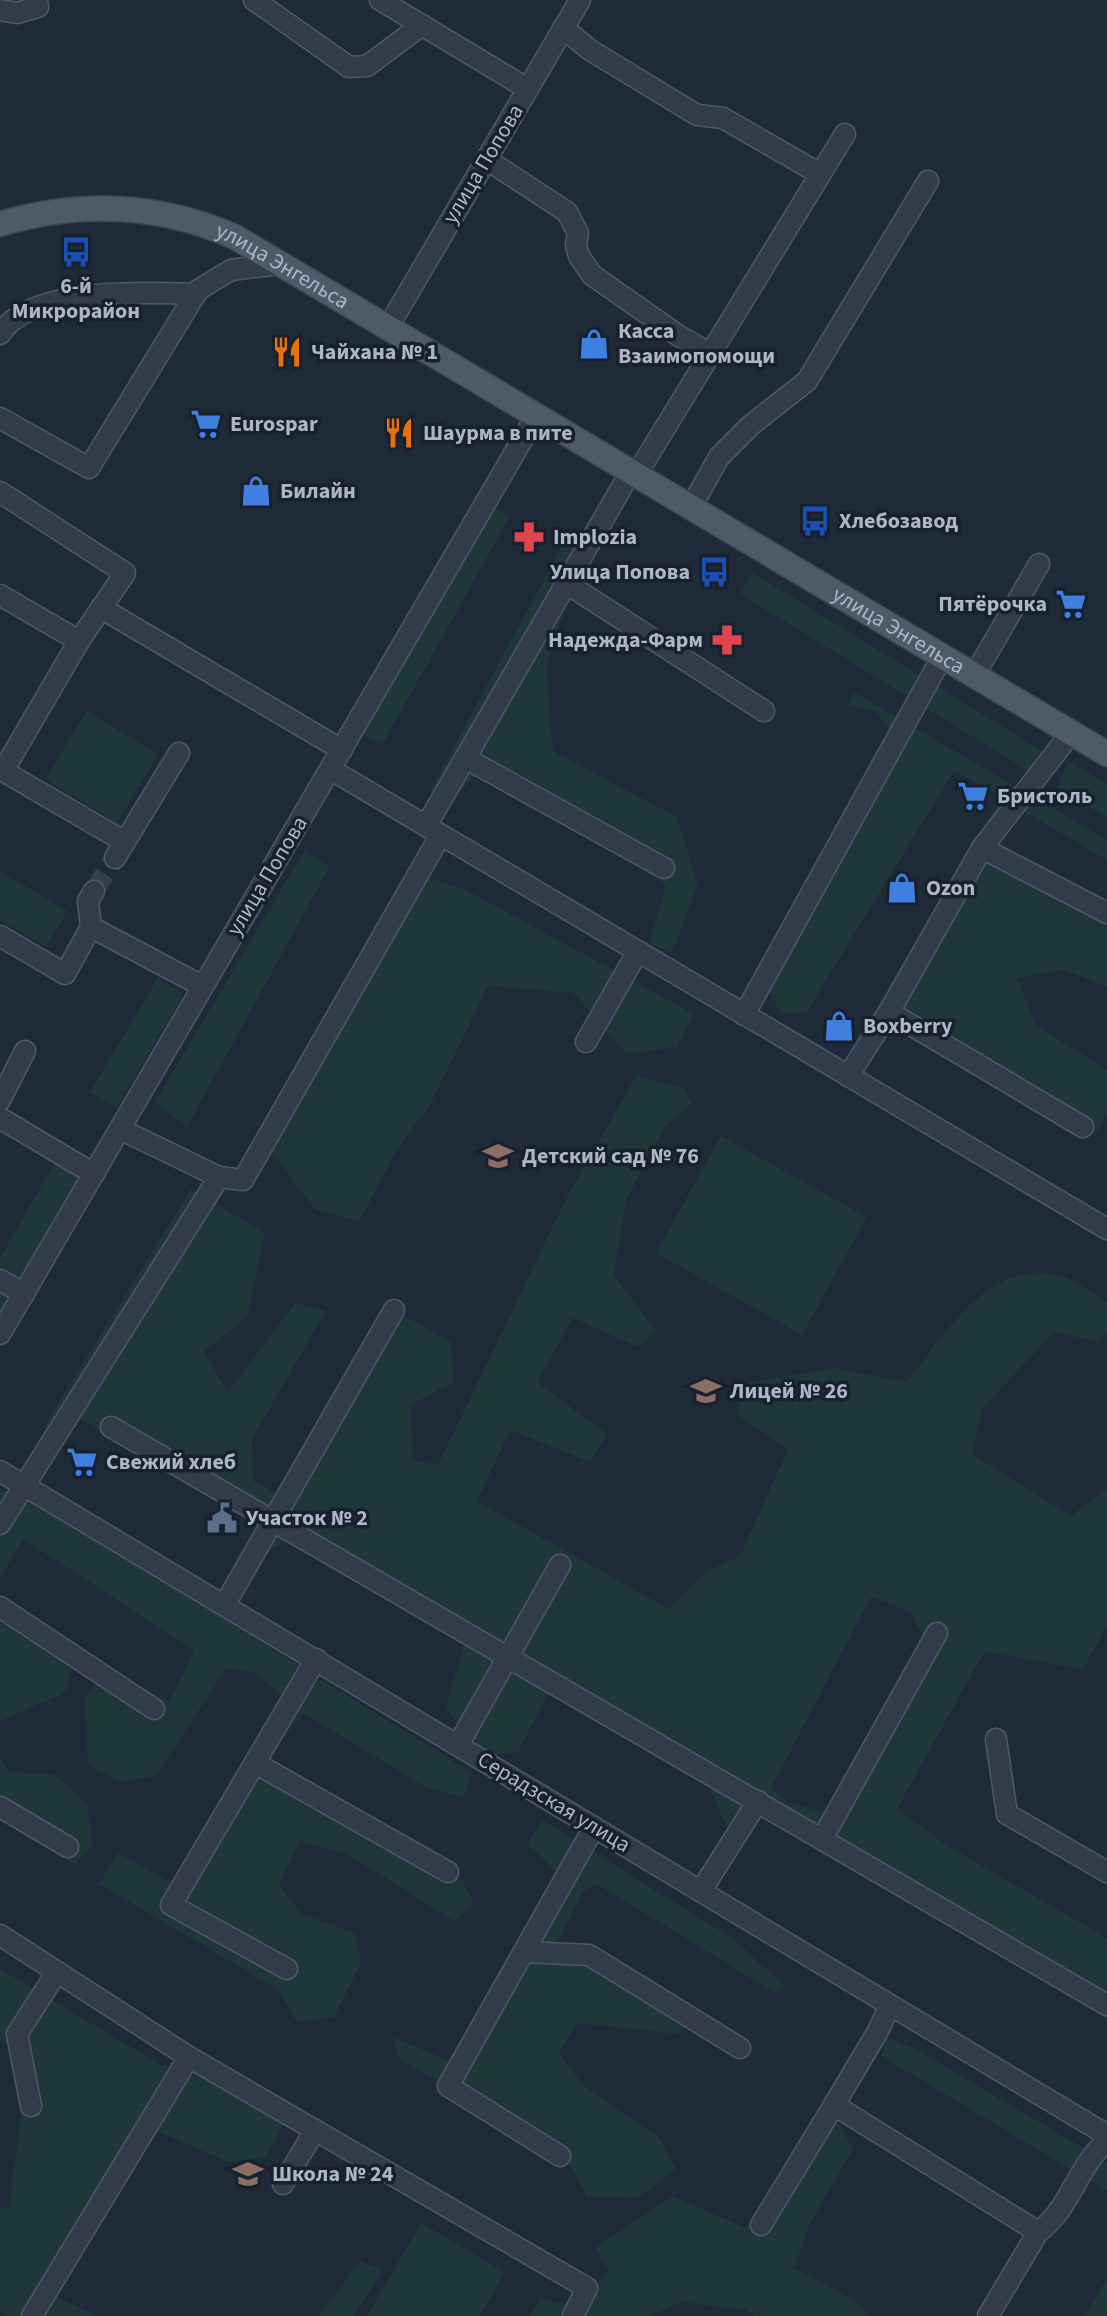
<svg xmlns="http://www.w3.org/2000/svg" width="1107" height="2316" viewBox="0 0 1107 2316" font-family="'Source Sans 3',sans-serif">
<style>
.green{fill:#203739;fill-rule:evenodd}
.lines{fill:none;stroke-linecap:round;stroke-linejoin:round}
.minor-tunnel{stroke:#333f4d;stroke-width:20;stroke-dasharray:20 10;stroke-linecap:butt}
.minor-casing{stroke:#4f5967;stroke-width:23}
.major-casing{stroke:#3b4552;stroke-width:27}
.minor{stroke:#323b49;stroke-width:20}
.major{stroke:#4f5a69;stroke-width:24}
.labels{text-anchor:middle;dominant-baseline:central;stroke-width:7;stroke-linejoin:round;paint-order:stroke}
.street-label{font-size:22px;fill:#acb6c6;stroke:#17212d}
.poi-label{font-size:22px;font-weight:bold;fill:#acb6c6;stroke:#17212d;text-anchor:start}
</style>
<rect width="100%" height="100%" fill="#1e2a38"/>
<g class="green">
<polygon points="495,508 509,518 382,745 360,732"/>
<polygon points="570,532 584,550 546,665 553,751 677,817 698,885 672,953 649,943 666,886 515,776 481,770 447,805 430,790"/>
<polygon points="753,573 1044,752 1032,773 740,594"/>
<polygon points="854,692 1107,840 1107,860 1018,808 994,842 1005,864 1107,920 1107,987 1064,970 1017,978 1036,1025 1107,1070 1107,1115 1097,1132 1080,1136 899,1025 867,1059 852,1048 993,812 995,793 954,771 806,1013 781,1014 761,976 897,738 876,712 848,705"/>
<polygon points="87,711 158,754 117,823 45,779"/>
<polygon points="1068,761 1107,784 1107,817 1057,789"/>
<polygon points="304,851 330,866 187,1127 155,1102"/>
<polygon points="0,871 67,911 46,947 0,920"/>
<polygon points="412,872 466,890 694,1014 677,1047 627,1054 573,993 488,986 431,1103 396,1151 359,1222 314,1209 264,1141"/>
<polygon points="158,978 184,994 116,1108 90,1092"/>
<path d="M 636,1076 L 684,1088 L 692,1103 L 666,1126 L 627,1198 L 614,1275 L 656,1331 L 638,1347 L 573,1318 L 537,1382 L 607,1434 L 590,1462 L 510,1430 L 477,1501 L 669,1609 L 706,1571 L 740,1556 L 788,1449 L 736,1414 L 747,1383 L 834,1368 L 906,1382 C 945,1335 992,1252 1064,1277 C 1079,1282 1094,1294 1107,1302 L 1107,1335 L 1095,1341 L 1054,1332 L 982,1409 L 972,1454 L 1071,1516 L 1107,1488 L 1107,1626 L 1083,1669 L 984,1652 L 897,1809 L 948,1846 L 1107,1938 L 1107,2019 L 965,1924 L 949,1926 L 766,1816 L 742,1830 L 727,1828 L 709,1785 L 550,1690 L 518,1752 L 487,1756 L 445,1708 L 466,1639 L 293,1538 L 261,1554 L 251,1517 L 77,1417 L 47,1445 L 46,1423 L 191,1189 L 265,1233 L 247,1317 L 204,1352 L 228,1392 L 295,1303 L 326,1311 L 252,1439 L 253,1481 L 280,1495 L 394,1310 L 451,1342 L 454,1382 L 410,1405 L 413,1460 L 438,1465 L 568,1195 ZM 871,1597 L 911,1612 L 925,1643 L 829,1813 L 789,1803 L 771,1788 Z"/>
<polygon points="721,1136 867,1217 802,1335 656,1253"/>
<polygon points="55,1162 78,1176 0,1314 0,1258"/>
<polygon points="0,1489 44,1507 472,1773 463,1798 427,1788 303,1713 267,1757 269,1771 463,1881 474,1904 454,1921 347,1854 300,1842 279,1884 301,1914 355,1933 361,1963 334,2017 297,2022 277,1989 99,1884 118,1853 179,1887 288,1701 254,1672 226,1669 155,1776 122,1782 88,1765 85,1698 107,1671 169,1702 194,1651 24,1539 0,1577"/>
<polygon points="0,1599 74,1651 67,1692 0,1721"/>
<polygon points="0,1758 8,1772 54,1774 88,1805 92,1847 75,1864 0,1820"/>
<polygon points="542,1820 732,1938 785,1986 775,1993 597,1884 583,1892 558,1941 691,2020 679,2034 578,2023 559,2053 583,2085 659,2137 676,2169 638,2198 587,2197 563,2152 399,2059 392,2037 455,2063 565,1880 527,1844"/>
<polygon points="0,1969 161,2065 191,2064 285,2122 265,2158 229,2162 154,2130 25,2316 7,2316 0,2312 0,2208 9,2208 21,2113 7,2044 0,2041"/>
<polygon points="885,2037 914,2048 1107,2162 1107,2191 881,2056"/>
<polygon points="833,2115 853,2149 809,2225 794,2268 855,2300 869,2316 755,2316 746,2310 681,2302 649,2316 530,2316 540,2299 577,2307 609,2271 595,2248 672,2196 746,2228 819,2120"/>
<polygon points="421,2223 505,2272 480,2316 367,2316"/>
<polygon points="360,2261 383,2270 354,2316 319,2316"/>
<polygon points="1107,2279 1107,2316 1084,2316"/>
<polygon points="57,2297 98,2316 48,2316"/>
</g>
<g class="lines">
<polyline class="minor-tunnel" points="94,891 115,858"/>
<g class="minor-casing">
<g id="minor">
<polyline points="254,0 349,67 367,66 422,25"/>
<polyline points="380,0 528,89"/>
<polyline points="0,10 17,13 38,7 37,0"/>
<polyline points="563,28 590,50 697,115 723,118 820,174"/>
<polyline points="486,159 567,212 578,233 576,245 579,256 592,275 679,336 709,353"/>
<polyline points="387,329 580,0"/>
<path d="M 0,334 C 30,287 145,292 196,294"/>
<polyline points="0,418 89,468 198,290 231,270 279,264"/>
<polyline points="635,477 845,134"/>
<polyline points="0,492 125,573 79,641 0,595"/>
<polyline points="690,509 719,457 751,425 807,381 928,181"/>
<polyline points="566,583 764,711"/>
<polyline points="101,608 342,750"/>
<polyline points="79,641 3,771 125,842"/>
<polyline points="974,676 1039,564"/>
<polyline points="465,758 664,868"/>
<polyline points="330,769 1107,1229"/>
<polyline points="426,826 630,473"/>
<polyline points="982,848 1107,913"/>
<polyline points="115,858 179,753"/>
<polyline points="91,927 88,901 94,891"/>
<polyline points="0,936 65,974 91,927 202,986"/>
<polyline points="889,1012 1083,1127"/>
<polyline points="744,1015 942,657"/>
<polyline points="586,1042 638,951"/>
<polyline points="848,1076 889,1012 982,848 1071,733"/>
<polyline points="0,1100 25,1051"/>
<polyline points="0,1118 94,1174"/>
<polyline points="120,1129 219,1177"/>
<polyline points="0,1280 24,1294"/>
<polyline points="0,1334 535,418"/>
<polyline points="111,1427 1107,2005"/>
<polyline points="0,1471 1107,2135"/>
<polyline points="0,1524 219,1177 243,1180 440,836"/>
<polyline points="225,1604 394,1310"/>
<polyline points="0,1607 154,1709"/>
<polyline points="996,1739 1007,1814 1107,1872"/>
<polyline points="458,1745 560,1565"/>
<polyline points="255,1763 448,1872"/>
<polyline points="0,1807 68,1847"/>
<polyline points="822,1839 937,1633"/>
<polyline points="701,1891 758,1801"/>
<polyline points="0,1935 189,2057 587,2288 573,2316"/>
<polyline points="524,1952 589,1955 740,2048"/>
<polyline points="287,1969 171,1905 316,1659"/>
<polyline points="890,2005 878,2031 834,2105 1038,2232"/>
<polyline points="31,2106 17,2034 57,1972"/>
<polyline points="560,2156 448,2086 594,1827"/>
<polyline points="283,2184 315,2130"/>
<polyline points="761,2225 834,2105"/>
<polyline points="32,2316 189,2057"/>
<path d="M 988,2316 L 1038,2232 C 1070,2210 1077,2166 1107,2141"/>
</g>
</g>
<g class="major-casing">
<g id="major">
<path id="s1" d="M 0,224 C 81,200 158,203 235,237 L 1107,754"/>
</g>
</g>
<use href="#minor" class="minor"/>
<use href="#major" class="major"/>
</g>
<defs>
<g id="bus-bare" transform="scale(2.4)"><path d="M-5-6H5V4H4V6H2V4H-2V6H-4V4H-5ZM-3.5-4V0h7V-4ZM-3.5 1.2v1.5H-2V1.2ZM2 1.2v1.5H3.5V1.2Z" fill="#1a4fb4" stroke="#17212d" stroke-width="2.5" paint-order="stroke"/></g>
<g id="shop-bare" transform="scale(2.4)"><path d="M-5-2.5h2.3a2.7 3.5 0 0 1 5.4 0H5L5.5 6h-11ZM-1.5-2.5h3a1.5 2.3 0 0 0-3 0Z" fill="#3f7fe0" stroke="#17212d" stroke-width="2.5" paint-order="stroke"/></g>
<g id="restaurant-bare" transform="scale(2.4)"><path d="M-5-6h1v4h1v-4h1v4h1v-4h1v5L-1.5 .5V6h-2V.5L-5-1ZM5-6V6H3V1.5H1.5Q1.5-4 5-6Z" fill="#e8710a" stroke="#17212d" stroke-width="2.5" paint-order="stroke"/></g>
<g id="supermarket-bare" transform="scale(2.4)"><path d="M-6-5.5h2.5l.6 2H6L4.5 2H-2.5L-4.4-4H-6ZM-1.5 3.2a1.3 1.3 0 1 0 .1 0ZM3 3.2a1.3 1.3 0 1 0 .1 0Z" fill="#3f7fe0" stroke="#17212d" stroke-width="2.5" paint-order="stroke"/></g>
<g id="pharmacy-bare" transform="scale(2.4)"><path d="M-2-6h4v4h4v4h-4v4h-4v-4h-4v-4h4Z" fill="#e0444e" stroke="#17212d" stroke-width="2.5" paint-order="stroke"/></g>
<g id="school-bare" transform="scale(2.4)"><path d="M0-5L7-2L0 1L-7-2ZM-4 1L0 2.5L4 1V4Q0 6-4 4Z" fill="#8d6e63" stroke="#17212d" stroke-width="2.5" paint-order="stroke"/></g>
<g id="civic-bare" transform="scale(2.4)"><path d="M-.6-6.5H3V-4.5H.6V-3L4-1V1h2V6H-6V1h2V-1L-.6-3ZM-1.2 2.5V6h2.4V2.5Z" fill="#5c6f8a" stroke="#17212d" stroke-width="2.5" paint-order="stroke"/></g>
</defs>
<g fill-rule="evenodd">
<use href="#bus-bare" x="76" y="252"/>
<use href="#shop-bare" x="594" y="344"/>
<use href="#restaurant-bare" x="287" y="352"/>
<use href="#supermarket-bare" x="206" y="424"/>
<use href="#restaurant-bare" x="399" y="433"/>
<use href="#shop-bare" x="256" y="491"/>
<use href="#bus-bare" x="815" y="521"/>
<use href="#pharmacy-bare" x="529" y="537"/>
<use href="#bus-bare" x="714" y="572"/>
<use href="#supermarket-bare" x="1071" y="604"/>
<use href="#pharmacy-bare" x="727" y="640"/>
<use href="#supermarket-bare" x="973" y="796"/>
<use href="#shop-bare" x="902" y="888"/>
<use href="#shop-bare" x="839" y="1026"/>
<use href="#school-bare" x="498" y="1156"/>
<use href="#school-bare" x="706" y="1391"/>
<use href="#supermarket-bare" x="82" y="1462"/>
<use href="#civic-bare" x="222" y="1518"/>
<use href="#school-bare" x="248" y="2174"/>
</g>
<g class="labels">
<g class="street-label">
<text transform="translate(483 164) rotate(-59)">улица Попова</text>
<text stroke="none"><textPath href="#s1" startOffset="296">улица Энгельса</textPath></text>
<text stroke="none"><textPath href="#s1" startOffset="1012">улица Энгельса</textPath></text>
<text transform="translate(267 876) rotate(-59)">улица Попова</text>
<text transform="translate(554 1802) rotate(31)">Серадзская улица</text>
</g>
<g class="poi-label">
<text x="76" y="286" text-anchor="middle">6-й<tspan x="76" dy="25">Микрорайон</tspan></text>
<text x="618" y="331">Касса<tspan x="618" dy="25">Взаимопомощи</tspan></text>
<text x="311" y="352">Чайхана № 1</text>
<text x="230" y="424">Eurospar</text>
<text x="423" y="433">Шаурма в пите</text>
<text x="280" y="491">Билайн</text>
<text x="839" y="521">Хлебозавод</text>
<text x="553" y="537">Implozia</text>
<text x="690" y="572" text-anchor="end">Улица Попова</text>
<text x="1047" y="604" text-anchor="end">Пятёрочка</text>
<text x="703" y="640" text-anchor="end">Надежда-Фарм</text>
<text x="997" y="796">Бристоль</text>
<text x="926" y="888">Ozon</text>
<text x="863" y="1026">Boxberry</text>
<text x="522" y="1156">Детский сад № 76</text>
<text x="730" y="1391">Лицей № 26</text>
<text x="106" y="1462">Свежий хлеб</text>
<text x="246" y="1518">Участок № 2</text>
<text x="272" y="2174">Школа № 24</text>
</g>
</g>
</svg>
